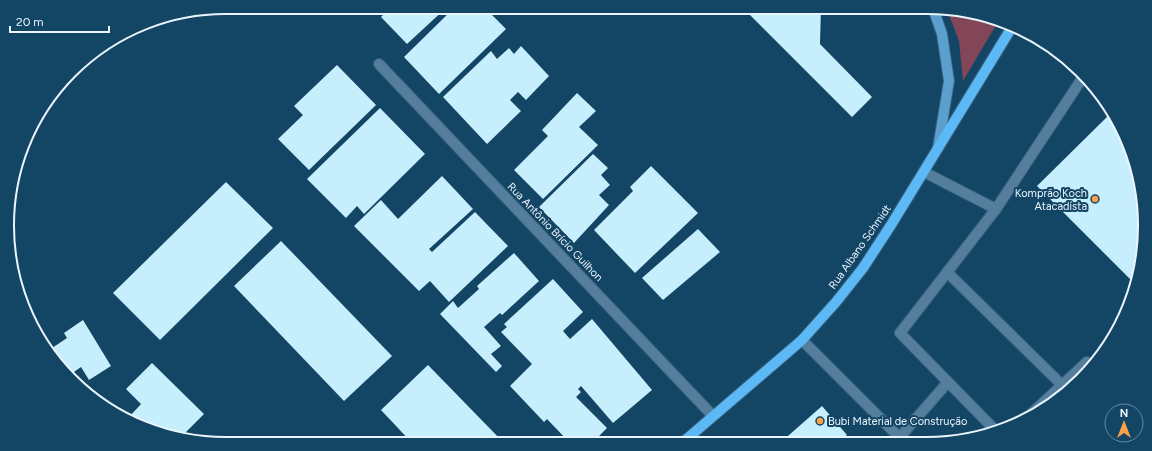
<svg xmlns="http://www.w3.org/2000/svg" width="1152" height="451" viewBox="0 0 1152 451" font-family="Figtree,sans-serif">
<style>
.green{fill:#834659}
.building{fill:#c6eefc}
.lines{fill:none;stroke-linecap:round;stroke-linejoin:round}
.lane-casing{stroke:#36617d;stroke-width:12}
.street-casing{stroke:#36617d;stroke-width:12}
.secondary-casing{stroke:#36617d;stroke-width:12}
.primary-casing{stroke:#36617d;stroke-width:12}
.lane{stroke:#547e9c;stroke-width:10}
.street{stroke:#547e9c;stroke-width:10}
.secondary{stroke:#5b9fcf;stroke-width:10}
.primary{stroke:#5db8f6;stroke-width:10}
.poi-dot{fill:#f9a04c;stroke:#134565;stroke-width:1.5}
.labels{text-anchor:middle;dominant-baseline:central;stroke-width:4;stroke-linejoin:round;paint-order:stroke}
.poi-label{font-size:11px;fill:#ebf5fd;stroke:#134565;text-anchor:end}
.street-label{font-size:11px;fill:#ebf5fd;stroke:#134565}
.rim{fill:none;stroke:#ebf5fd;stroke-width:2}
</style>
<rect width="100%" height="100%" fill="#134565"/>
<polygon class="green" points="947,10 999,20 963,81 959,41"/>
<g class="building">
<polygon points="391,7 447,7 407,44 381,17"/>
<polygon points="455,7 484,7 506,29 439,94 404,57"/>
<polygon points="754,7 821,7 820,44 872,97 852,117 748,13"/>
<polygon points="521,46 549,76 526,100 518,92 510,100 521,111 487,144 443,97 491,51 497,59 509,48 514,54"/>
<polygon points="337,65 376,105 309,170 278,139 303,115 294,106"/>
<polygon points="577,93 596,111 579,127 598,145 543,199 514,170 548,136 542,130"/>
<polygon points="380,108 425,154 364,214 357,206 346,218 307,179"/>
<polygon points="1111,113 1122,129 1145,211 1135,284 1037,186"/>
<polygon points="593,154 608,168 601,175 610,185 599,195 609,205 574,243 539,207"/>
<polygon points="651,166 698,213 635,273 594,230 633,191 630,187"/>
<polygon points="442,176 473,209 429,249 432,252 475,212 508,246 449,302 430,281 419,291 354,226 381,200 398,219"/>
<polygon points="226,182 273,228 160,340 113,293"/>
<polygon points="698,229 720,252 663,300 642,278"/>
<polygon points="281,241 392,356 344,401 234,286"/>
<polygon points="514,253 539,281 502,315 500,313 484,327 501,346 491,354 502,366 496,372 440,314 453,301 458,308 479,289 477,286"/>
<polygon points="553,279 583,312 563,331 570,339 592,319 652,390 613,423 581,386 578,389 581,392 576,397 607,428 592,443 570,443 547,419 544,422 510,386 532,364 501,332 507,327 504,324"/>
<polygon points="83,320 111,366 89,380 81,367 71,374 49,350 67,338 64,333"/>
<polygon points="152,363 204,414 181,437 155,432 136,422 130,416 141,404 126,389"/>
<polygon points="428,365 504,443 413,444 381,410"/>
<polygon points="90,389 104,405 103,405 92,399 86,392"/>
<polygon points="822,406 847,435 838,442 780,443"/>
</g>
<g class="lines">
<g class="lane-casing">
<g id="lane">
<polyline points="924,172 996,209"/>
<polyline points="947,272 1062,385"/>
<polyline points="1031,414 1087,362"/>
<polyline points="996,431 900,333 996,209 1083,77"/>
<polyline points="899,438 948,382"/>
</g>
</g>
<g class="street-casing">
<g id="street">
<polyline points="379,64 713,416"/>
<polyline points="802,340 904,442"/>
</g>
</g>
<g class="secondary-casing">
<polyline id="secondary" points="933,8 942,34 949,81 938,148"/>
</g>
<g class="primary-casing">
<polyline id="primary" points="682,443 802,340 836,302 863,268 891,225 1012,27"/>
</g>
<use href="#lane" class="lane"/>
<use href="#street" class="street"/>
<use href="#secondary" class="secondary"/>
<use href="#primary" class="primary"/>
</g>
<g class="poi-dot">
<circle cx="1095" cy="199" r="4"/>
<circle cx="820" cy="421" r="4"/>
</g>
<g class="labels">
<g class="poi-label">
<text x="1087" y="193">Komprão Koch<tspan x="1087" dy="13">Atacadista</tspan></text>
<text x="828" y="421" text-anchor="start">Bubi Material de Construção</text>
</g>
<g class="street-label">
<text transform="translate(555 232) rotate(46)">Rua Antônio Brício Guilhon</text>
<text transform="translate(860 247) rotate(-55)">Rua Albano Schmidt</text>
</g>
</g>
<path d="M0 0H1152V451H0ZM225 14H927A211 211 0 0 1 1138 225V226A211 211 0 0 1 927 437H225A211 211 0 0 1 14 226V225A211 211 0 0 1 225 14Z" fill="#134565" fill-rule="evenodd"/>
<path class="rim" d="M225 14H927A211 211 0 0 1 1138 225V226A211 211 0 0 1 927 437H225A211 211 0 0 1 14 226V225A211 211 0 0 1 225 14Z"/>
<g transform="translate(1124 423)"><circle r="19" fill="#134565" stroke="#698ba2"/>
<path d="M0-3L7 15L0 10L-7 15Z" fill="#f9a04c"/>
<text y="-6" font-size="11" font-weight="bold" text-anchor="middle" fill="#ebf5fd">N</text>
</g>
<path d="M10 26v6h99v-6" fill="none" stroke="#ebf5fd" stroke-width="2"/>
<text x="16" y="26" font-size="12" fill="#ebf5fd" stroke="#134565" stroke-width="3" paint-order="stroke">20 m</text>
</svg>
